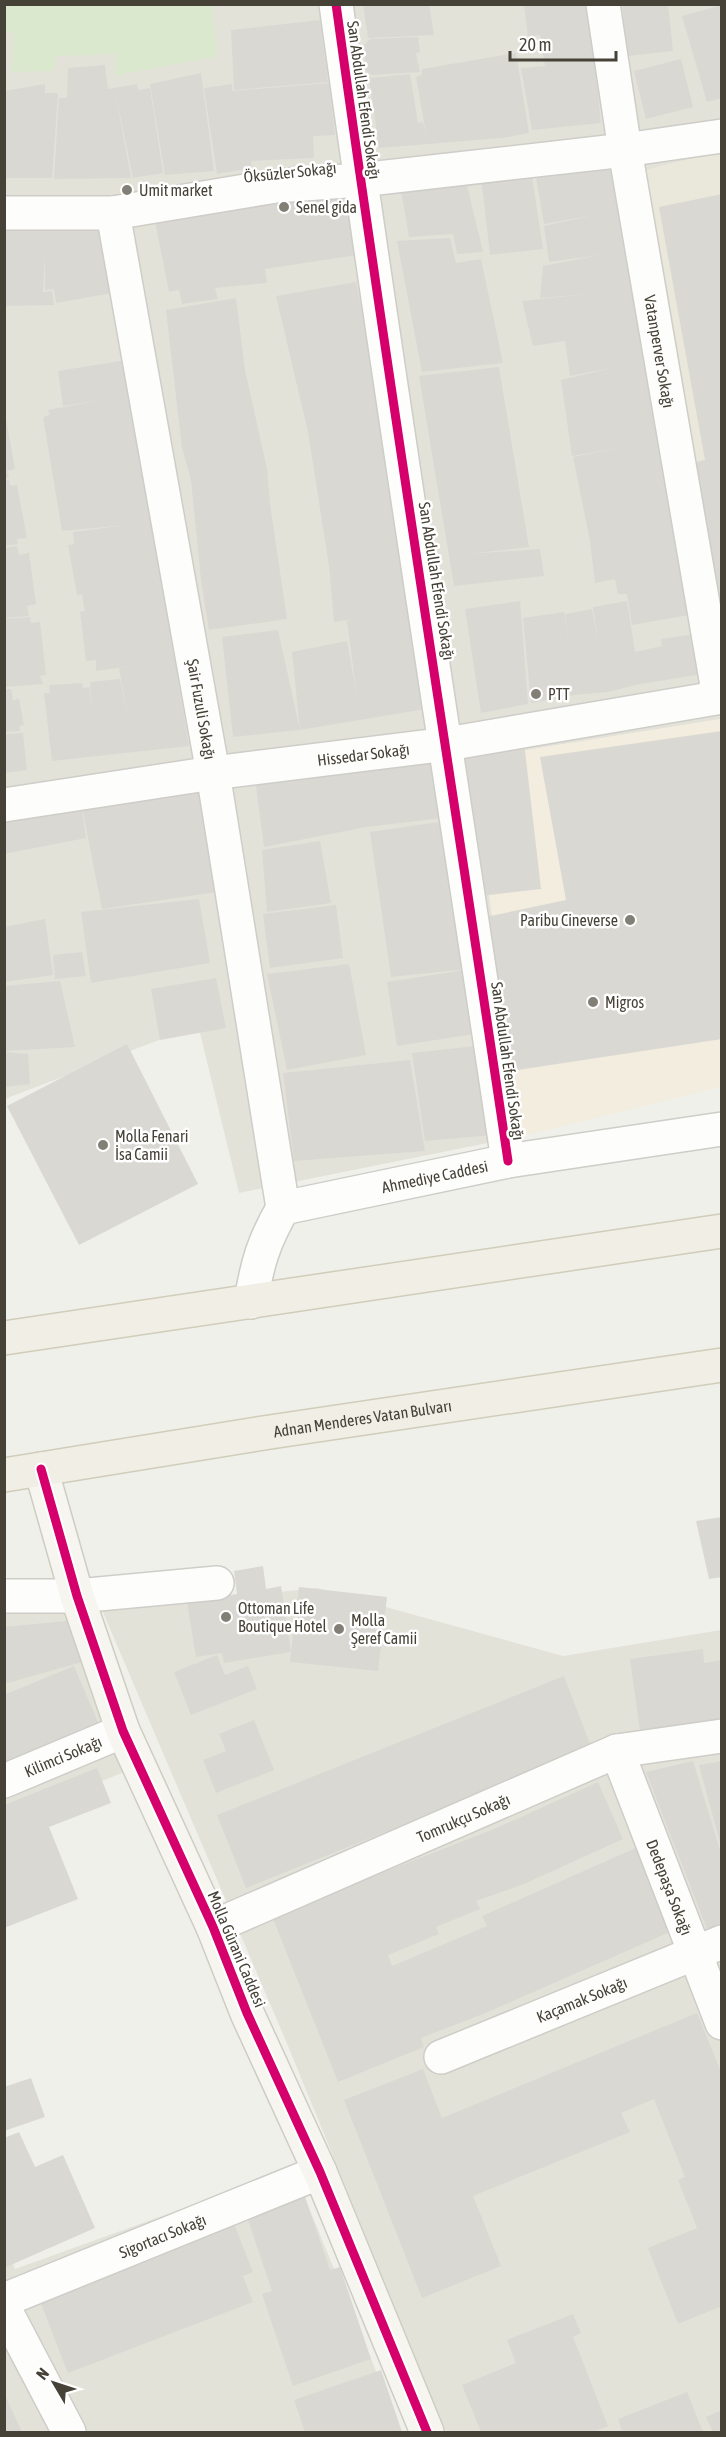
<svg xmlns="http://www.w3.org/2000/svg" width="726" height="2437" viewBox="0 0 726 2437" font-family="'Asap Condensed',sans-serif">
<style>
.residential{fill:#e3e2d9}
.commercial{fill:#f2eddf}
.education{fill:#eae8db}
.green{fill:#dae9cd}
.building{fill:#d9d8d3}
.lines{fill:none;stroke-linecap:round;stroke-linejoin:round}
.street-casing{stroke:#cecdc8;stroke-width:36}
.secondary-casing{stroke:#cecdc2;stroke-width:36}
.primary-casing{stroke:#d1cdba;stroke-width:36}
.street{stroke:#fdfdfc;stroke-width:33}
.secondary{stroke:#f6f5ef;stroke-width:33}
.primary{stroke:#f0eee5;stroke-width:33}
.cycleway-casing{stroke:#fff;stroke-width:13}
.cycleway{stroke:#d6006c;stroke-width:9}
.poi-dot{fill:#827f76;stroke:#fff;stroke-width:2}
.labels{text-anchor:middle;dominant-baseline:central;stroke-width:5;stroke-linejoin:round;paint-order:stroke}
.street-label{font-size:16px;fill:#464237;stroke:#fff}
.poi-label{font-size:16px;fill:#464237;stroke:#fff;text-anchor:start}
</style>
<rect width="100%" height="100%" fill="#f0f0eb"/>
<g class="residential">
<polygon points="5,5 721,5 721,151 643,171 721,680 721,719 470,759 523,1136 239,1193 198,1025 5,1099"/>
<polygon points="317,1588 563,1656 721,1630 721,2432 446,2432 288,2046 102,1610"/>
<polygon points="64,1612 129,1770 5,1821 4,1614"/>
<polygon points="293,2169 401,2432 5,2432 4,2238 15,2269"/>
</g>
<polygon class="commercial" points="721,719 721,1087 523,1136 470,759"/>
<polygon class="education" points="721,151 721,680 643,171"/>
<polygon class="green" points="5,4 212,5 217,56 115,76 116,54 56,56 54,71 12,72 14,32 5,33"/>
<g class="building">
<polygon points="363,4 429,4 434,35 368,38"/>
<polygon points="524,4 593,4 591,29 601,123 532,130 521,68 545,66 540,35 528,37"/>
<polygon points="622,4 668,4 673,51 628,56"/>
<polygon points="722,5 722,98 707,102 682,16"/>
<polygon points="320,20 328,82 234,90 231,30"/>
<polygon points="418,37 420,52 416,53 420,72 372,75 366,71 364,45 370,39"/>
<polygon points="516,53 529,133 502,138 379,148 369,78 410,74 418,123 423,122 426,134 416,77 422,75 422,69"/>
<polygon points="681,59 693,107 646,119 634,71"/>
<polygon points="105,65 108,89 137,84 138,90 150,88 163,173 133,178 115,91 131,178 54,179 59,98 67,98 68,68"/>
<polygon points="201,73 214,171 165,175 150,84"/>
<polygon points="329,83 335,135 313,136 314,158 251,161 252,168 217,174 204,88 232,84 232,91"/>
<polygon points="45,84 45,93 58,93 52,178 4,178 4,91"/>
<polygon points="611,164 632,290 695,614 632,625 627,594 618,594 615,579 595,583 590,541 573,457 619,448 572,456 561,380 616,367 570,376 565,341 533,346 522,301 588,294 540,298 543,266 600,255 549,262 544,226 594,215 544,224 536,177"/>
<polygon points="531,170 543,249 490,255 481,177"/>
<polygon points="467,185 483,252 457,254 453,234 409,237 401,190"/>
<polygon points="347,188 357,255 265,269 267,283 215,288 218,299 182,304 179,290 169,292 155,221"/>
<polygon points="722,194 722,608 720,608 693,463 705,460 659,207"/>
<polygon points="103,221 118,292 56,303 54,289 45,290 45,254 43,292 52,291 54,305 5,306 5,223"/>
<polygon points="450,238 456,263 481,259 503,363 422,372 397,241"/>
<polygon points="356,282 370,349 426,709 300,730 233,737 222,637 278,630 300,730 292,652 347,641 357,696 347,621 354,619 334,622 329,566 308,432 276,296"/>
<polygon points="236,298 245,370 267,469 270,504 287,619 209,630 201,580 191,480 182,448 166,310"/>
<polygon points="126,360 189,746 52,761 44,693 50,693 49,685 82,683 83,688 89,687 91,706 90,682 120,679 128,719 119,668 138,665 96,671 96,660 86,661 80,612 85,611 84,607 82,594 77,595 68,545 74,544 73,532 127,525 62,531 43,417 50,415 48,410 96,401 63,406 58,371"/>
<polygon points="499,367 529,547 468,554 540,549 544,576 454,586 419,376"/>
<polygon points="4,408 15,469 7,471 9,478 4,479"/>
<polygon points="9,480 10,486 17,485 27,538 17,539 18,544 4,546 4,481"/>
<polygon points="17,546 19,555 29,553 36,604 27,606 29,616 4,618 4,548"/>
<polygon points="520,601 528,704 481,713 465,609"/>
<polygon points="627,601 635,652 662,646 661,639 695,634 703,674 640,684 608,692 574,695 531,703 523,618 564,612 569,645 565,614 592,609 598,641 593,607"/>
<polygon points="30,617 31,623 40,622 46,675 40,676 43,684 4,687 4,619"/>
<polygon points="4,689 11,689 13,700 19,699 24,725 20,726 20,731 4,732"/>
<polygon points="722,731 722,1039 511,1071 486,917 566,900 540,757"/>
<polygon points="23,733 27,770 4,773 4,734"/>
<polygon points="524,742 541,889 481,896 464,749"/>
<polygon points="434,752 443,818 366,827 264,847 255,779"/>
<polygon points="196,777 217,892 102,909 80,797"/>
<polygon points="81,804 86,838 4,854 4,818"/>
<polygon points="446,821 467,969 391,977 370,832"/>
<polygon points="320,841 331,903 267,912 262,850"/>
<polygon points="199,899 210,963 91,983 81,912"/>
<polygon points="336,905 343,958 270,968 263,914"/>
<polygon points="45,919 53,975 4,982 4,927"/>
<polygon points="82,952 86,976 55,979 53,955"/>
<polygon points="349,964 366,1055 287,1070 267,974"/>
<polygon points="471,969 481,1033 397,1046 387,982"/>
<polygon points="216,978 226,1028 160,1040 151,989"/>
<polygon points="60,981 75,1047 4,1051 4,986"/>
<polygon points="127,1044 198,1184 79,1245 7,1106"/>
<polygon points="484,1045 493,1135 425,1141 412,1053"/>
<polygon points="4,1052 28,1054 30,1084 4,1087"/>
<polygon points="410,1060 425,1151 294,1161 283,1073"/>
<polygon points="722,1517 722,1577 709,1579 696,1521"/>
<polygon points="263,1566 266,1589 281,1586 291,1652 299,1587 387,1597 378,1671 290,1662 291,1652 224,1663 222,1653 196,1657 187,1602 237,1594 234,1571"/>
<polygon points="76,1620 93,1659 4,1684 4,1627"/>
<polygon points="703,1649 704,1663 722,1660 722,1727 641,1738 630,1659"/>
<polygon points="217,1655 225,1675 248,1666 257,1689 191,1715 174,1672"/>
<polygon points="74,1666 100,1727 4,1768 4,1695"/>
<polygon points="564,1676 592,1749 246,1888 217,1815"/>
<polygon points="254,1720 274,1770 216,1793 203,1760 226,1751 219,1734"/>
<polygon points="693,1761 722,1857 722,1923 707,1929 646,1772"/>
<polygon points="722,1761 722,1846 721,1846 699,1765"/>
<polygon points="97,1768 111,1803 49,1827 78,1899 4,1928 4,1805"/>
<polygon points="598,1782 623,1839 524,1884 476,1901 480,1909 436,1927 439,1934 388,1955 392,1966 487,1926 482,1916 636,1848 672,1931 488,2012 421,2038 424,2047 338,2082 272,1916 499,1827"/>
<polygon points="697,2013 722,2074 722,2306 678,2324 648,2248 697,2228 678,2180 685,2177 654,2099 621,2113 630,2132 473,2196 501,2266 422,2298 344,2100 423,2069 442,2118"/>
<polygon points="31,2078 45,2117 4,2131 4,2087"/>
<polygon points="19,2132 35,2167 63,2155 95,2228 4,2268 4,2138"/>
<polygon points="303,2191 330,2270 340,2267 371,2359 293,2386 262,2294 272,2291 245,2211"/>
<polygon points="233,2221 253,2272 243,2276 253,2302 68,2373 38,2296"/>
<polygon points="573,2314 581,2333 573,2337 608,2426 593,2432 481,2432 462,2385 516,2363 507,2340"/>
<polygon points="381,2370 402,2432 305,2432 294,2400"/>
<polygon points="687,2392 703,2432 615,2432 622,2430 618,2419"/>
<polygon points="4,2393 22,2432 4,2432"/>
<polygon points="722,2410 722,2432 713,2432 706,2417"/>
</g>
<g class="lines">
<g class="street-casing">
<g id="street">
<path d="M 336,4 C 389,391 451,776 508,1161"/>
<path id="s1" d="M 603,4 L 625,150 L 719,697"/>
<polyline points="4,213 113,213 276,186 360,180 625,150 722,136"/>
<path id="s2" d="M 113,213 L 213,773 L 283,1208"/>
<path id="s3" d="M 4,805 L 213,773 L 447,744 L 722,697"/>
<path id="s4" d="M 251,1302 C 257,1263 264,1241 283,1208 L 508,1161 L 722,1129"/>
<polyline points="4,1596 77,1596 217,1583"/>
<path id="s5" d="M 617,1751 L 722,2023"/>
<path id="s6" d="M 4,1781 L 123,1731"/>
<path id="s7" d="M 213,1927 L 617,1751 L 722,1736"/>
<path id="s8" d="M 441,2057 L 722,1942"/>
<path id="s9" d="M 4,2300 L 320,2172"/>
<polyline points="4,2308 69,2432"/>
</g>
</g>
<g class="secondary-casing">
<polyline id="secondary" points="41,1469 77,1596 123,1731 213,1927 247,2013 320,2172 427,2432"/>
</g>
<g class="primary-casing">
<g id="primary">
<polyline points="4,1338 722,1231"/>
<path id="s10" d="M 4,1475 L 270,1432 L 722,1365"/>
</g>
</g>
<use href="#street" class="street"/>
<use href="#secondary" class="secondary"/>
<use href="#primary" class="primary"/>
<g class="cycleway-casing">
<g id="cycleway">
<path d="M 336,4 C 389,391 451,776 508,1161"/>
<polyline points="41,1469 77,1596 123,1731 213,1927 247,2013 320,2172 427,2432"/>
</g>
</g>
<use href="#cycleway" class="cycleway"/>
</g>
<g class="poi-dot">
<circle cx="127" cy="190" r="6"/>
<circle cx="284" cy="207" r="6"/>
<circle cx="536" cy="694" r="6"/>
<circle cx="630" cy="920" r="6"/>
<circle cx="593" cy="1002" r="6"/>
<circle cx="103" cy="1145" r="6"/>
<circle cx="226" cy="1617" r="6"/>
<circle cx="339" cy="1629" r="6"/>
</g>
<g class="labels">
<g class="street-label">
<text transform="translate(364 100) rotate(82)">San Abdullah Efendi Sokağı</text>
<text transform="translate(290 172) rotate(-6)">Öksüzler Sokağı</text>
<text stroke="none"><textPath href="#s1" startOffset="352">Vatanperver Sokağı</textPath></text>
<text transform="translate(437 581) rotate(81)">San Abdullah Efendi Sokağı</text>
<text stroke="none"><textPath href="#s2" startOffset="504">Şair Fuzuli Sokağı</textPath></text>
<text stroke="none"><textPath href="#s3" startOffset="363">Hissedar Sokağı</textPath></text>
<text transform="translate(508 1061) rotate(82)">San Abdullah Efendi Sokağı</text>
<text stroke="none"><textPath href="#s4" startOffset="255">Ahmediye Caddesi</textPath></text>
<text stroke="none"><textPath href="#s10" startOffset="363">Adnan Menderes Vatan Bulvarı</textPath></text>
<text stroke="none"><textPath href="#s6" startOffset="64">Kilimci Sokağı</textPath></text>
<text stroke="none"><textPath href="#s7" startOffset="273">Tomrukçu Sokağı</textPath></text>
<text stroke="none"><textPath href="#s5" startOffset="146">Dedepaşa Sokağı</textPath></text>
<text transform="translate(237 1949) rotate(67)">Molla Gürani Caddesi</text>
<text stroke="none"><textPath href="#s8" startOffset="152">Kaçamak Sokağı</textPath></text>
<text stroke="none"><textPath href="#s9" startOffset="171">Sigortacı Sokağı</textPath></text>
</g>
<g class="poi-label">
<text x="139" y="190">Umit market</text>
<text x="296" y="207">Senel gida</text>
<text x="548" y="694">PTT</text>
<text x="618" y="920" text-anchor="end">Paribu Cineverse</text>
<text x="605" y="1002">Migros</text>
<text x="115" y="1136">Molla Fenari<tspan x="115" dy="18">İsa Camii</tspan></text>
<text x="238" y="1608">Ottoman Life<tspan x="238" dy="18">Boutique Hotel</tspan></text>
<text x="351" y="1620">Molla<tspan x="351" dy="18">Şeref Camii</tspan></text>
</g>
</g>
<rect width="726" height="2437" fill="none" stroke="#464237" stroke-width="12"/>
<g transform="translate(54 2383) rotate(309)" stroke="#ffffff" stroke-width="4.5" paint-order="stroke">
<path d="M0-4.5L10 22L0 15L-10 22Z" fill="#464237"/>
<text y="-9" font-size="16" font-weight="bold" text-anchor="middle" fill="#464237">N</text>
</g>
<path d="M510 51v9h106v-9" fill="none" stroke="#464237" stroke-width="3"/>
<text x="519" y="51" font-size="18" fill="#464237" stroke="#ffffff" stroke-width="4.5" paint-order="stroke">20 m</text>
</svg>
